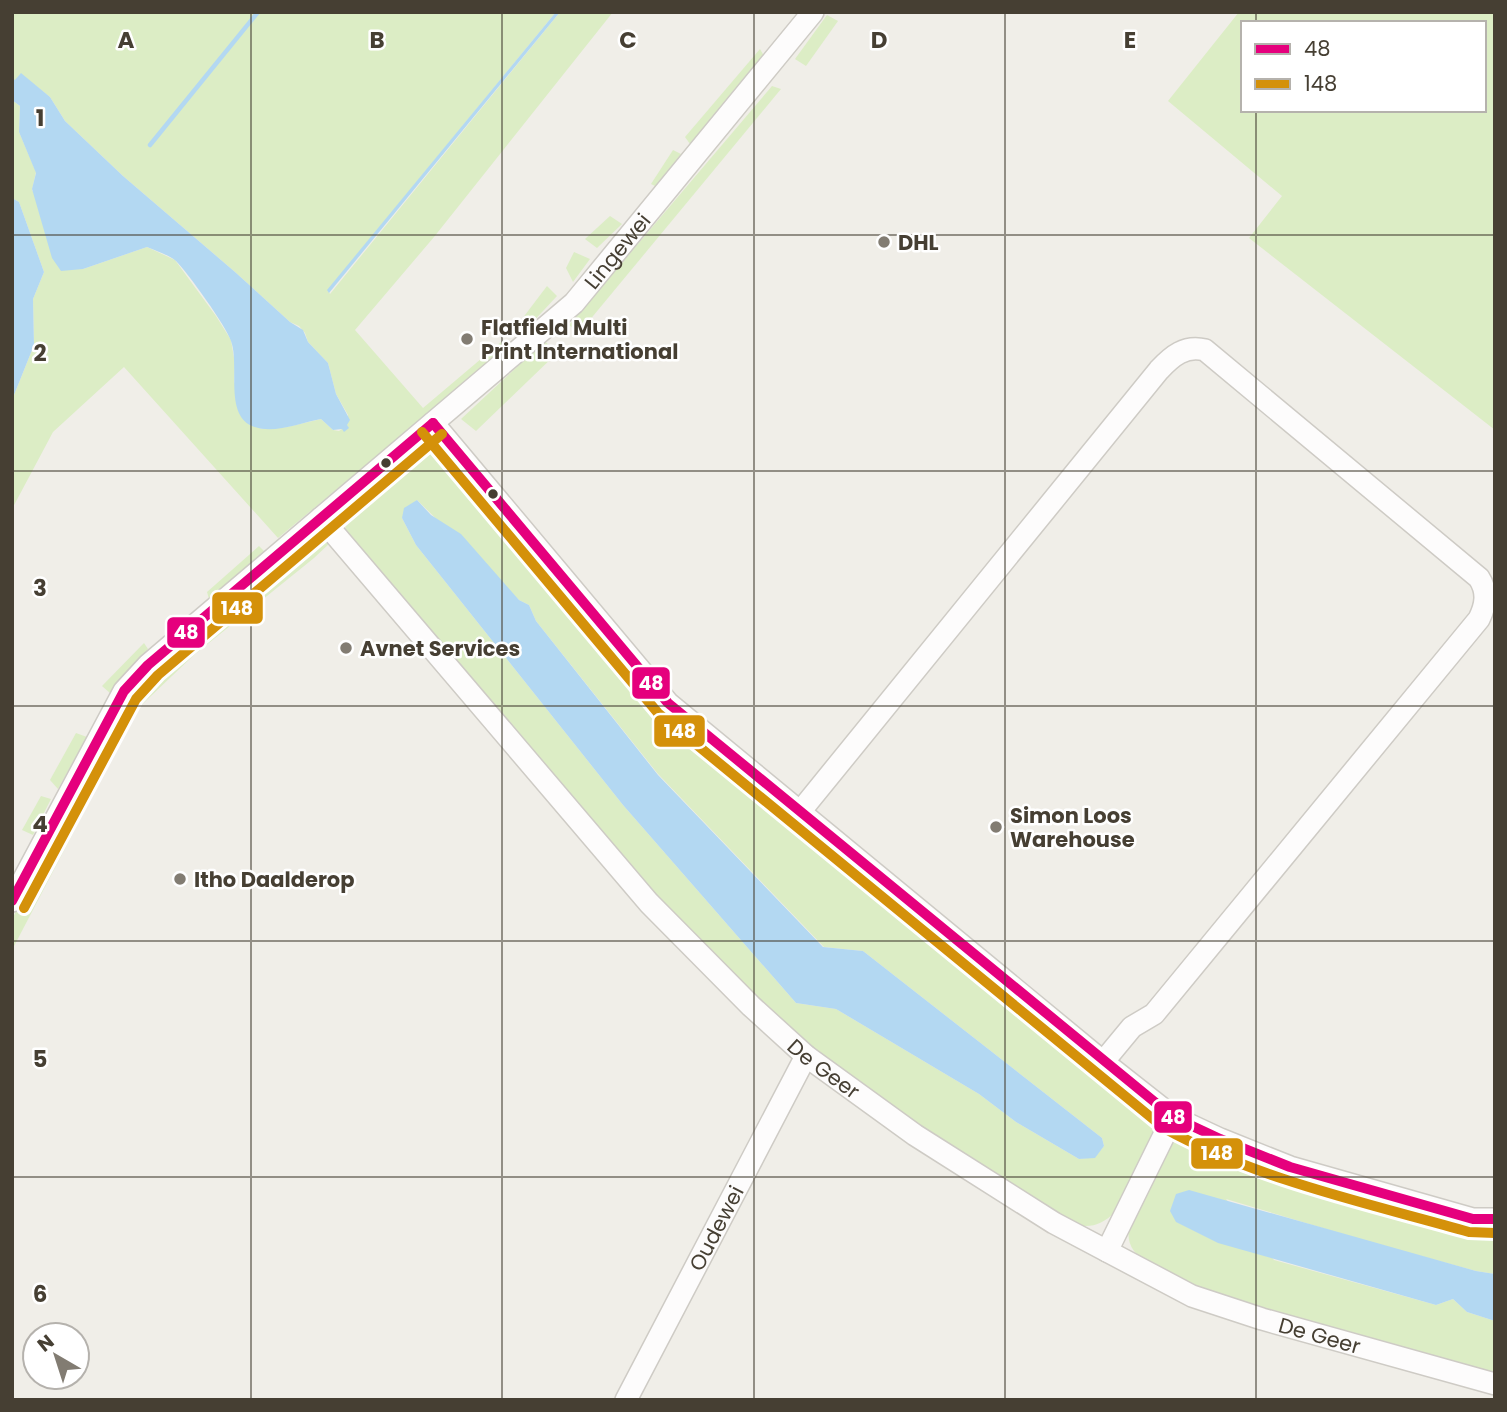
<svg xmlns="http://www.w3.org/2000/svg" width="1507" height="1412" viewBox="0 0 1507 1412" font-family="Poppins,sans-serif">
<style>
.green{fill:#dcedc5;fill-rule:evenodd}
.water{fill:#b3d8f2}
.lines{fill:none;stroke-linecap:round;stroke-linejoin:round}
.stream{stroke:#b3d8f2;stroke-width:4.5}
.minor-casing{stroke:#cecbc5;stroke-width:24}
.minor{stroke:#fdfcfc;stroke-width:21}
.bus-1-casing{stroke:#fff;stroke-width:16}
.bus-2-casing{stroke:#fff;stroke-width:16}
.bus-1{stroke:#e5007d;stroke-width:10}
.bus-2{stroke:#d4910a;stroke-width:10}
.grid{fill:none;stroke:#463f33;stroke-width:2;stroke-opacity:0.55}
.poi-dot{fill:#827c72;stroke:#fff;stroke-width:2.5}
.bus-dot{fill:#463f33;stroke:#fff;stroke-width:2.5}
.labels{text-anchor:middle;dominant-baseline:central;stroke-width:5;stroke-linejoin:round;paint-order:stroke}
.poi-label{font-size:21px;font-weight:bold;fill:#463f33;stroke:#fff;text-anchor:start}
.street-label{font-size:21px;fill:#463f33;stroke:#fff}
.grid-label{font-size:23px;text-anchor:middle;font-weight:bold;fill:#463f33;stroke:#fff;stroke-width:5;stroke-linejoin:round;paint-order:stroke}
.line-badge{stroke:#fff;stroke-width:2.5}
.badge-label{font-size:19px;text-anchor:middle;font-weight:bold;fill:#fff}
</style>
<rect width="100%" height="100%" fill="#f0eee8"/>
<g class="green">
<polygon points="12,12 556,12 328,290 330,294 560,12 613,12 434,237 355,330 423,408 501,342 505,350 278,538 124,367 53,432 12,509 12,400 34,345 33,299 44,272 19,202 12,198 12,100 20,106 19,132 36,172 32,190 83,269 147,247 175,260 216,316 231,340 235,364 234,382 261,429 287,427 321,419 333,430 339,431 347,425 348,415 336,394 328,363 308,342 305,333 299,326 290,322 235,272 123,176 65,121 50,97 21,74 15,81 12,78"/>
<path d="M 1239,12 L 1495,12 L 1495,430 L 1249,238 L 1282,196 L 1168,101 ZM 1243,23 L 1484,23 L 1484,110 L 1243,110 Z"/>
<polygon points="827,15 838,21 806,66 795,59"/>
<polygon points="760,49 764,56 690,144 685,137"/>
<polygon points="772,86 781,89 579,333 569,325"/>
<polygon points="673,150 681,154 659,188 651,184"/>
<polygon points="610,216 622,224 597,248 585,239"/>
<polygon points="574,252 590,259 573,282 566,268"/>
<polygon points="547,286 557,296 529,326 522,319"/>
<polygon points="545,341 556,354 476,431 461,419"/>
<path d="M 419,445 L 430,445 L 443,451 L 648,693 L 1150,1112 L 1155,1124 L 1154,1136 L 1115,1212 C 1102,1225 1090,1229 1072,1224 L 910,1121 L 779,1021 L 688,934 L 346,531 L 343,514 L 347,505 ZM 417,500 L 519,600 L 529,605 L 536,621 L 658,774 L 824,947 L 863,951 L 1102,1138 L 1104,1146 L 1095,1157 L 1079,1159 L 1016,1122 L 979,1094 L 836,1009 L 796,1003 L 623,805 L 416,545 L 402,518 Z"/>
<polygon points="315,530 331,542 314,558 194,655 130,716 121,712 140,679"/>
<polygon points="259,546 265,552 209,599 207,592"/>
<polygon points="144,643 148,649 110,693 102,686"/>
<polygon points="76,733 87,737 58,789 50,780"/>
<polygon points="79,791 94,793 12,950 12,919"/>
<polygon points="41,796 51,799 33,835 22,830"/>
<path d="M 1182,1137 L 1196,1138 L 1245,1162 L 1300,1182 L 1460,1226 L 1480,1230 L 1495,1230 L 1495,1274 L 1476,1271 L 1369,1242 L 1226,1199 L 1274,1260 L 1436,1305 L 1453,1299 L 1467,1312 L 1495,1321 L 1495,1375 C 1386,1345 1266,1322 1165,1271 C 1155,1266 1141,1261 1134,1251 C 1121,1233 1134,1215 1142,1197 C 1152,1178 1161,1144 1182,1137 Z"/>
</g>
<g class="water">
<polygon points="556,12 560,12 329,293 327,290"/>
<path d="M 21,73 L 50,97 L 65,121 L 123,176 L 235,272 L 290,322 L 303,330 L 308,342 L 328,363 L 336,394 L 350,420 L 347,425 L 349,428 L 344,432 L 342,429 L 333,430 L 321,419 C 300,423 272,435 252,426 C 224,414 240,365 231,341 C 226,326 188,273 176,261 C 169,255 156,251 147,247 L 83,269 L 61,271 L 52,258 L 32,189 L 36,173 L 19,132 L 20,106 L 12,100 L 12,78 L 15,80 Z"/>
<polygon points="12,198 19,202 44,272 33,299 34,345 12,400"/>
<polygon points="417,500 431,515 461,534 519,600 529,605 536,621 658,775 823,947 863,951 1102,1138 1104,1146 1095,1158 1079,1159 1016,1122 979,1094 836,1009 796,1003 623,805 416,545 402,518 404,508"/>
<polygon points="1189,1190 1476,1271 1495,1274 1495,1321 1467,1312 1453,1299 1436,1305 1218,1243 1176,1222 1170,1211 1176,1194"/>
</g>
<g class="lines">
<polyline class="stream" points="150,145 258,12"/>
<g class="minor-casing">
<g id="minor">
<polyline points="433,423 668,703 1107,1065 1173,1117 1220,1139 1290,1167 1473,1219 1495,1219"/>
<path id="s1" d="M 321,518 L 649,903 L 751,1006 L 806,1056 L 915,1135 L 1054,1223 L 1192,1296 L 1262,1319 L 1495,1384"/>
<path d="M 799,813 L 1159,370 C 1172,356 1185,345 1205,350 L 1479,578 C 1488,592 1486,605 1479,619 L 1154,1014 L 1132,1027 L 1103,1062"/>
<path id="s2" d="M 12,901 L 124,691 L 148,665 L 574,303 L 813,12"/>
<polyline points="1107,1251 1173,1117"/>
<path id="s3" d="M 626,1400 L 806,1056"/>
</g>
</g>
<use href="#minor" class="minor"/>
<g class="bus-1-casing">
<g id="bus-1">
<polyline points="433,423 668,703 1173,1117 1220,1139 1290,1167 1473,1219 1495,1219"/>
<polyline points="12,901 124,691 148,665 433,423"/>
</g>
</g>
<g class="bus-2-casing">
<g id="bus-2">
<path d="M 422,432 L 658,713 L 1164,1128 C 1258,1180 1367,1203 1469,1232 L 1495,1233"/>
<polyline points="24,908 136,699 158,675 442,434"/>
</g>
</g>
<use href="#bus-1" class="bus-1"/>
<use href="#bus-2" class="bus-2"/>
</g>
<path class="grid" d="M 251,12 L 251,1400M 502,12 L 502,1400M 754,12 L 754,1400M 1005,12 L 1005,1400M 1256,12 L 1256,23M 1256,110 L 1256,1400M 12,235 L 1495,235M 12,471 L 1495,471M 12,706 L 1495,706M 12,941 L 1495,941M 12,1177 L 1495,1177"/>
<g class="poi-dot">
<circle cx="884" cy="242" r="7"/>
<circle cx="467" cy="339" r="7"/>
<circle cx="346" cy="648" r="7"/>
<circle cx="996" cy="827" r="7"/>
<circle cx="180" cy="879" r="7"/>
</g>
<g class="bus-dot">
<circle cx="386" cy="463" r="6"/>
<circle cx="493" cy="494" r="6"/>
</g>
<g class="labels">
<g class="poi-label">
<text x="898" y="242">DHL</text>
<text x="481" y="327">Flatfield Multi<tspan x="481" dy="24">Print International</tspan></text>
<text x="360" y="648">Avnet Services</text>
<text x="1010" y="815">Simon Loos<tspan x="1010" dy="24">Warehouse</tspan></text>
<text x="194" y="879">Itho Daalderop</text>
</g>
<g class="street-label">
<text stroke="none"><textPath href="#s2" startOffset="900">Lingewei</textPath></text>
<text stroke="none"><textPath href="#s1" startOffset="747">De Geer</textPath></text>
<text stroke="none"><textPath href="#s3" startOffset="194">Oudewei</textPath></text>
<text stroke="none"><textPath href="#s1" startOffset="1314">De Geer</textPath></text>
</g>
</g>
<g class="grid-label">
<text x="126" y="48">A</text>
<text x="377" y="48">B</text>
<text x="628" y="48">C</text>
<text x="879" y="48">D</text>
<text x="1130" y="48">E</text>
<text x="40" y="126">1</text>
<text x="40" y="361">2</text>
<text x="40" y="596">3</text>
<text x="40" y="832">4</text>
<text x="40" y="1067">5</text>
<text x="40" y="1302">6</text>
</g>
<g class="line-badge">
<rect x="211" y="591" width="53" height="34" rx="7" fill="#d4910a"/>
<rect x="166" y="616" width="40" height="33" rx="7" fill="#e5007d"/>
<rect x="631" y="666" width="40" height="34" rx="7" fill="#e5007d"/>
<rect x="653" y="714" width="53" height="34" rx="7" fill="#d4910a"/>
<rect x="1153" y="1100" width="40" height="34" rx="7" fill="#e5007d"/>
<rect x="1190" y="1137" width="54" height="33" rx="7" fill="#d4910a"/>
</g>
<g class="badge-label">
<text x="237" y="615">148</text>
<text x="186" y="639">48</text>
<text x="651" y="690">48</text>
<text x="680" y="738">148</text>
<text x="1173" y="1124">48</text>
<text x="1217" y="1160">148</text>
</g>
<rect width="1507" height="1412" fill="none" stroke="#463f33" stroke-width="28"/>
<rect x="1241" y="21" width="245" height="91" fill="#ffffff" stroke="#b5b2ad" stroke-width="2"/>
<rect x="1255" y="44" width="35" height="10" fill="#e5007d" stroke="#b5b2ad" stroke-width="2"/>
<text x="1304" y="56" font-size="21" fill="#463f33">48</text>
<rect x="1255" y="79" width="35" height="10" fill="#d4910a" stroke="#b5b2ad" stroke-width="2"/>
<text x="1304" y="91" font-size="21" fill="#463f33">148</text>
<g transform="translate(56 1356) rotate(321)"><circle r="33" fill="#ffffff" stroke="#b5b2ad" stroke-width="2"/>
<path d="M0-5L12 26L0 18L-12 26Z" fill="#827c72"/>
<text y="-10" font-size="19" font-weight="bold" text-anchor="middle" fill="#463f33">N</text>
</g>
</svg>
